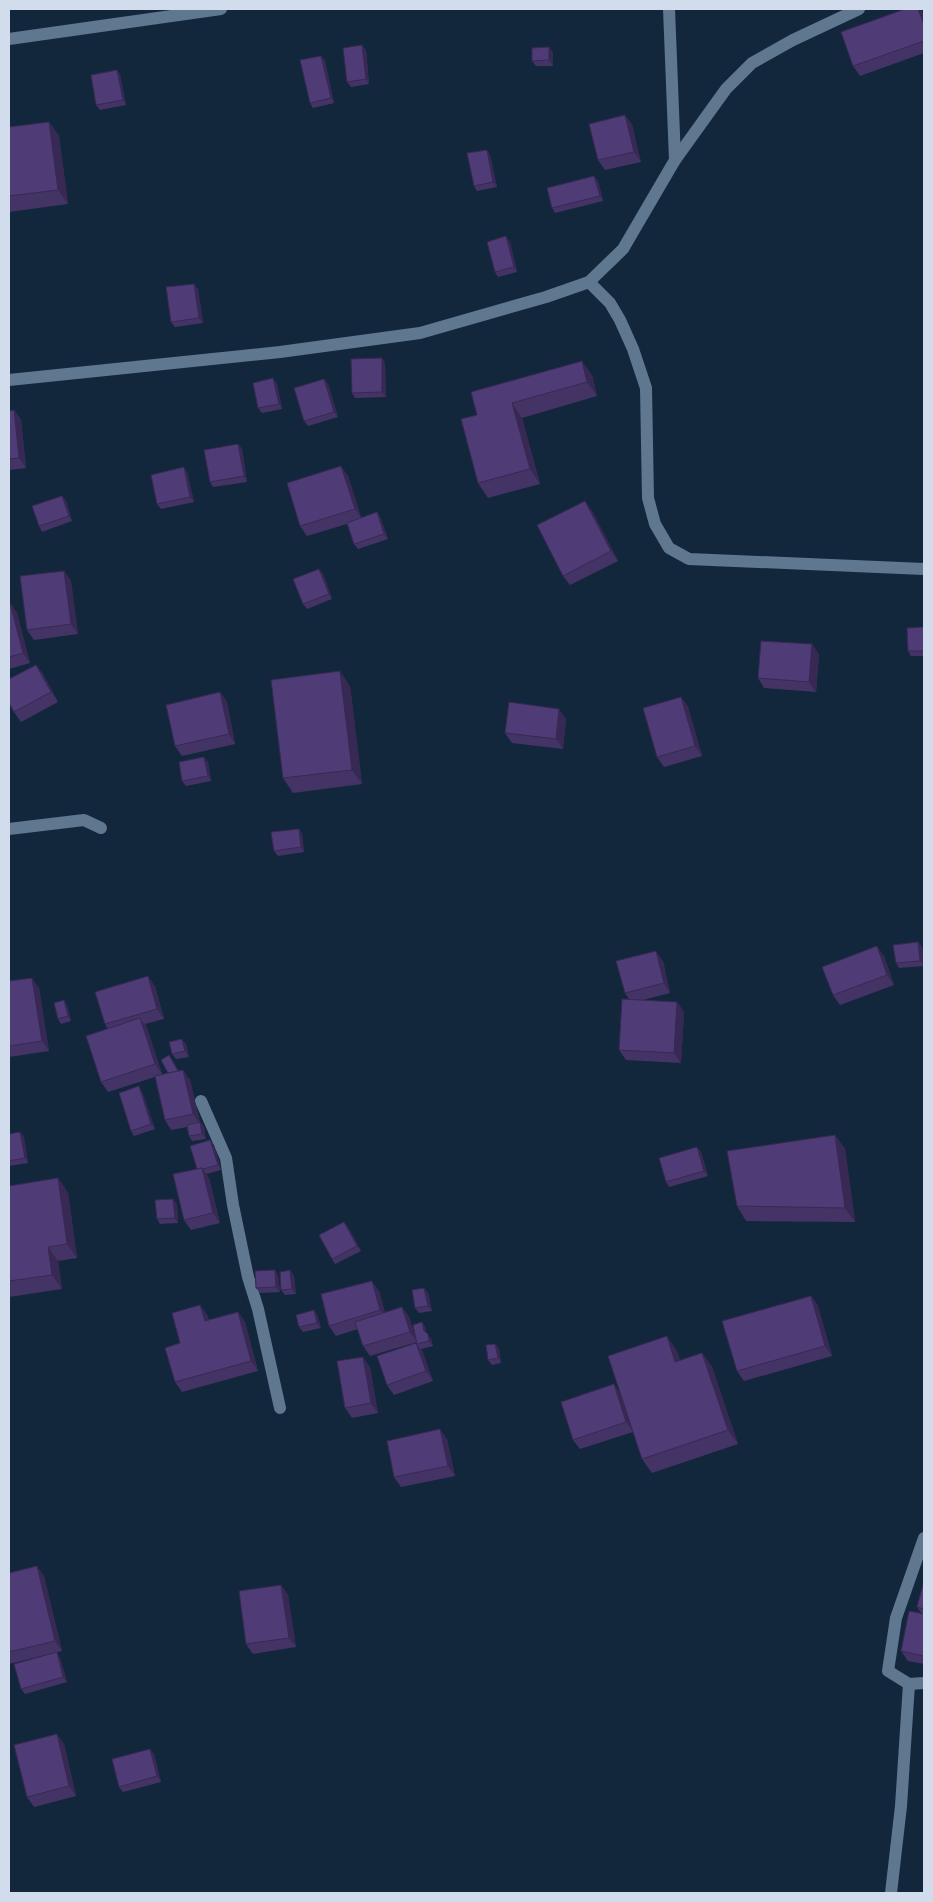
<svg xmlns="http://www.w3.org/2000/svg" width="933" height="1902" viewBox="0 0 933 1902" font-family="'Titillium Web',sans-serif">
<style>
.lines{fill:none;stroke-linecap:round;stroke-linejoin:round}
.minor{stroke:#607790;stroke-width:12}
.wall{fill:#443365}
.shaded-wall{fill:#372953}
.building{fill:#4f3b76;stroke:#372953}
</style>
<rect width="100%" height="100%" fill="#13273c"/>
<g class="lines">
<g class="minor">
<polyline points="669,9 675,160"/>
<polyline points="9,39 221,9"/>
<polyline points="589,282 610,303 620,320 633,349 646,388 648,498 655,524 669,548 689,559 924,569"/>
<polyline points="9,380 280,352 420,333 546,297 589,282 623,249 675,160 726,89 752,63 793,40 859,9"/>
<polyline points="9,829 84,820 101,828"/>
<polyline points="201,1101 226,1158 233,1205 248,1277 258,1309 280,1408"/>
<polyline points="924,1538 896,1618 888,1671 909,1684 924,1683"/>
<polyline points="891,1893 901,1806 909,1684"/>
</g>
</g>
<g class="wall">
<polygon points="905,9 920,9 924,15 924,53 860,76 853,66"/>
<polygon points="366,50 369,84 351,87 347,82"/>
<polygon points="553,52 553,66 536,66 532,61"/>
<polygon points="321,56 325,61 334,103 313,108 310,103"/>
<polygon points="117,70 120,75 126,105 100,110 96,105"/>
<polygon points="625,115 632,125 641,162 605,170 598,160"/>
<polygon points="49,122 59,136 68,204 9,212 9,127"/>
<polygon points="490,155 497,187 477,191 474,186"/>
<polygon points="598,181 603,201 555,213 552,208"/>
<polygon points="510,242 517,272 498,277 495,272"/>
<polygon points="198,289 203,323 175,327 171,322"/>
<polygon points="385,363 386,397 355,398 352,393"/>
<polygon points="592,375 597,396 522,418 540,484 488,498 478,483 477,415"/>
<polygon points="273,378 277,384 282,409 262,413 258,408"/>
<polygon points="324,379 328,384 338,417 308,426 304,421"/>
<polygon points="14,410 21,420 26,468 9,470 9,411"/>
<polygon points="238,444 242,449 247,482 213,487 210,482"/>
<polygon points="187,472 194,502 161,509 157,504"/>
<polygon points="348,476 361,518 377,512 380,517 388,539 358,549 354,544 347,524 307,536 300,526"/>
<polygon points="62,496 66,501 72,521 42,532 39,526"/>
<polygon points="592,511 618,561 570,585 563,576"/>
<polygon points="64,571 71,581 78,634 34,640 27,630"/>
<polygon points="323,574 332,599 307,609 303,604"/>
<polygon points="10,603 17,613 30,663 9,669 9,604"/>
<polygon points="924,627 924,656 911,656 908,651"/>
<polygon points="819,654 816,692 764,688 758,678"/>
<polygon points="36,665 43,674 58,702 21,722 14,712"/>
<polygon points="350,686 362,784 293,793 283,778"/>
<polygon points="220,692 227,702 235,744 182,756 175,746"/>
<polygon points="681,697 688,707 702,756 664,767 657,757"/>
<polygon points="566,719 563,749 512,743 505,733"/>
<polygon points="208,762 211,781 186,786 182,781"/>
<polygon points="299,829 302,834 304,852 278,856 274,851"/>
<polygon points="918,942 922,947 924,966 899,968 896,963"/>
<polygon points="884,956 894,985 840,1005 833,995"/>
<polygon points="663,961 670,993 643,1000 677,1002 684,1012 681,1063 626,1060 619,1050 629,999 625,993"/>
<polygon points="9,981 39,988 49,1051 9,1057"/>
<polygon points="155,986 164,1019 145,1024 147,1028 162,1074 157,1076 168,1073 169,1055 179,1071 190,1080 200,1122 204,1127 206,1139 192,1141 189,1136 187,1127 171,1130 165,1120 155,1077 108,1092 101,1082 108,1029 105,1024"/>
<polygon points="64,1000 67,1005 71,1021 61,1024 58,1019"/>
<polygon points="186,1044 189,1057 176,1059 172,1054"/>
<polygon points="142,1092 155,1129 134,1136 131,1131"/>
<polygon points="9,1134 24,1137 28,1163 9,1166"/>
<polygon points="835,1135 845,1149 855,1222 746,1221 737,1206"/>
<polygon points="210,1140 214,1145 221,1170 206,1174 209,1178 220,1223 191,1230 184,1220 197,1169"/>
<polygon points="697,1147 701,1152 708,1176 669,1187 666,1182"/>
<polygon points="58,1178 68,1193 77,1258 58,1261 62,1289 9,1297 9,1186"/>
<polygon points="177,1204 178,1223 160,1224 157,1219"/>
<polygon points="348,1227 361,1251 335,1264 332,1259"/>
<polygon points="290,1270 294,1276 296,1294 285,1295 281,1290"/>
<polygon points="278,1275 280,1292 260,1293 256,1288"/>
<polygon points="424,1288 428,1293 432,1311 419,1313 415,1308"/>
<polygon points="379,1291 385,1313 402,1307 409,1317 416,1338 422,1322 425,1327 426,1333 431,1339 433,1346 421,1349 423,1353 433,1381 394,1395 387,1385 417,1342 370,1356 363,1346 358,1329 336,1336 329,1326"/>
<polygon points="811,1296 818,1306 832,1356 744,1381 737,1371"/>
<polygon points="200,1305 207,1315 209,1320 238,1312 245,1322 258,1371 182,1392 175,1382 180,1343"/>
<polygon points="314,1310 317,1315 321,1328 303,1332 299,1327"/>
<polygon points="495,1344 499,1349 501,1363 492,1365 488,1360"/>
<polygon points="677,1351 680,1360 702,1353 712,1367 738,1444 652,1473 642,1459 633,1432 580,1449 573,1440 620,1393"/>
<polygon points="370,1367 378,1413 352,1418 345,1408"/>
<polygon points="447,1439 455,1476 401,1487 394,1477"/>
<polygon points="9,1573 44,1576 62,1651 9,1664"/>
<polygon points="924,1581 924,1664 908,1661 901,1651 922,1614 917,1607"/>
<polygon points="281,1585 288,1595 296,1647 253,1654 246,1644"/>
<polygon points="60,1658 67,1682 25,1694 21,1689"/>
<polygon points="64,1744 76,1796 34,1807 27,1797"/>
<polygon points="154,1754 161,1782 123,1792 119,1787"/>
</g>
<g class="shaded-wall">
<polygon points="918,9 920,9 924,15 924,25"/>
<polygon points="362,45 366,50 369,84 366,79"/>
<polygon points="549,47 553,52 553,66 549,60"/>
<polygon points="321,56 325,61 334,103 331,98"/>
<polygon points="117,70 120,75 126,105 123,100"/>
<polygon points="625,115 632,125 641,162 634,152"/>
<polygon points="49,122 59,136 68,204 58,190"/>
<polygon points="487,150 490,155 497,187 493,182"/>
<polygon points="594,176 598,181 603,201 600,196"/>
<polygon points="506,236 510,242 517,272 514,267"/>
<polygon points="194,284 198,289 203,323 199,318"/>
<polygon points="382,358 385,363 386,397 382,392"/>
<polygon points="582,361 592,375 597,396 587,382"/>
<polygon points="273,378 277,384 282,409 279,404"/>
<polygon points="324,379 328,384 338,417 334,412"/>
<polygon points="512,403 522,418 540,484 530,469"/>
<polygon points="14,410 21,420 26,468 19,458"/>
<polygon points="238,444 242,449 247,482 244,476"/>
<polygon points="341,466 348,476 362,519 355,509"/>
<polygon points="184,467 187,472 194,502 190,497"/>
<polygon points="62,496 66,501 72,521 69,516"/>
<polygon points="585,501 592,511 618,561 611,551"/>
<polygon points="377,512 380,517 388,539 384,534"/>
<polygon points="319,569 323,574 332,599 329,594"/>
<polygon points="64,571 71,581 78,634 71,624"/>
<polygon points="10,603 17,613 30,663 23,653"/>
<polygon points="812,644 819,654 816,692 809,682"/>
<polygon points="36,665 43,674 58,702 51,692"/>
<polygon points="340,671 350,686 362,784 352,770"/>
<polygon points="220,692 227,702 235,744 229,734"/>
<polygon points="681,697 688,707 702,756 695,746"/>
<polygon points="559,709 566,719 563,749 556,739"/>
<polygon points="204,757 208,762 211,781 208,776"/>
<polygon points="299,829 302,834 304,852 301,847"/>
<polygon points="918,942 922,947 924,966 920,961"/>
<polygon points="877,946 884,956 894,985 887,975"/>
<polygon points="656,951 663,961 670,993 664,983"/>
<polygon points="148,976 155,986 164,1019 157,1009"/>
<polygon points="32,978 39,988 49,1051 42,1041"/>
<polygon points="64,1000 67,1005 71,1021 68,1016"/>
<polygon points="677,1002 684,1012 681,1063 674,1053"/>
<polygon points="140,1018 147,1028 162,1074 155,1064"/>
<polygon points="182,1039 186,1044 189,1057 185,1051"/>
<polygon points="183,1070 190,1080 200,1124 193,1114"/>
<polygon points="139,1086 142,1092 155,1129 151,1124"/>
<polygon points="200,1122 204,1127 206,1139 202,1134"/>
<polygon points="20,1132 24,1137 28,1163 25,1158"/>
<polygon points="835,1135 845,1149 855,1222 845,1208"/>
<polygon points="210,1140 214,1145 221,1170 218,1165"/>
<polygon points="697,1147 701,1152 708,1176 704,1171"/>
<polygon points="202,1168 209,1178 220,1223 213,1213"/>
<polygon points="58,1178 68,1193 77,1258 67,1244"/>
<polygon points="173,1199 177,1204 178,1223 175,1218"/>
<polygon points="344,1222 348,1227 361,1251 357,1246"/>
<polygon points="48,1247 58,1261 62,1289 52,1275"/>
<polygon points="275,1270 278,1275 280,1292 276,1287"/>
<polygon points="290,1270 294,1276 296,1294 292,1289"/>
<polygon points="372,1281 379,1291 387,1320 380,1310"/>
<polygon points="424,1288 428,1293 432,1311 428,1306"/>
<polygon points="811,1296 818,1306 832,1356 825,1346"/>
<polygon points="200,1305 207,1315 212,1331 205,1321"/>
<polygon points="402,1307 409,1317 417,1342 410,1332"/>
<polygon points="314,1310 317,1315 321,1328 317,1323"/>
<polygon points="238,1312 245,1322 258,1371 251,1361"/>
<polygon points="422,1322 425,1327 427,1336 424,1331"/>
<polygon points="428,1334 431,1339 433,1346 429,1341"/>
<polygon points="667,1336 677,1351 685,1376 675,1362"/>
<polygon points="416,1343 423,1353 433,1381 426,1371"/>
<polygon points="495,1344 499,1349 501,1363 498,1358"/>
<polygon points="702,1353 712,1367 738,1444 728,1430"/>
<polygon points="363,1357 370,1367 378,1413 371,1403"/>
<polygon points="614,1384 621,1394 633,1432 626,1422"/>
<polygon points="440,1429 447,1439 455,1476 448,1466"/>
<polygon points="37,1566 44,1576 62,1651 55,1641"/>
<polygon points="281,1585 288,1595 296,1647 289,1638"/>
<polygon points="57,1652 60,1658 67,1682 63,1677"/>
<polygon points="57,1734 64,1744 76,1796 69,1786"/>
<polygon points="150,1749 154,1754 161,1782 157,1776"/>
</g>
<g class="building">
<polygon points="905,9 918,9 924,25 924,41 853,66 841,32"/>
<polygon points="362,45 366,79 347,82 343,48"/>
<polygon points="549,47 549,60 532,61 532,48"/>
<polygon points="321,56 331,98 310,103 300,60"/>
<polygon points="117,70 123,100 96,105 91,75"/>
<polygon points="625,115 634,152 598,160 589,124"/>
<polygon points="49,122 58,190 9,196 9,127"/>
<polygon points="487,150 493,182 474,186 467,153"/>
<polygon points="594,176 600,196 552,208 547,188"/>
<polygon points="506,236 514,267 495,272 487,242"/>
<polygon points="194,284 199,318 171,322 166,287"/>
<polygon points="382,358 382,392 352,393 351,359"/>
<polygon points="582,361 587,382 512,403 530,469 478,483 461,419 477,415 471,392"/>
<polygon points="273,378 279,404 258,408 253,383"/>
<polygon points="324,379 334,412 304,421 294,388"/>
<polygon points="14,410 19,458 9,459 9,411"/>
<polygon points="238,444 244,476 210,482 204,450"/>
<polygon points="341,466 355,509 300,526 287,483"/>
<polygon points="184,467 190,497 157,504 151,475"/>
<polygon points="62,496 69,516 39,526 32,506"/>
<polygon points="585,501 611,551 563,576 537,525"/>
<polygon points="377,512 384,534 354,544 347,523"/>
<polygon points="319,569 329,594 303,604 293,579"/>
<polygon points="64,571 71,624 27,630 20,576"/>
<polygon points="10,603 23,653 9,657 9,604"/>
<polygon points="924,627 924,651 908,651 907,628"/>
<polygon points="761,641 812,644 809,682 758,678"/>
<polygon points="36,665 51,692 14,712 9,703 9,679"/>
<polygon points="340,671 352,770 283,778 271,680"/>
<polygon points="220,692 229,734 175,746 166,705"/>
<polygon points="681,697 695,746 657,757 643,708"/>
<polygon points="509,702 559,709 556,739 505,733"/>
<polygon points="204,757 208,776 182,781 179,762"/>
<polygon points="299,829 301,847 274,851 271,832"/>
<polygon points="918,942 920,961 896,963 893,945"/>
<polygon points="877,946 887,975 833,995 822,967"/>
<polygon points="656,951 664,983 625,993 616,961"/>
<polygon points="148,976 157,1009 105,1024 95,992"/>
<polygon points="32,978 42,1041 9,1046 9,981"/>
<polygon points="622,999 677,1002 674,1053 619,1050"/>
<polygon points="64,1000 68,1016 58,1019 54,1003"/>
<polygon points="140,1018 155,1064 101,1082 86,1036"/>
<polygon points="182,1039 185,1051 172,1054 169,1042"/>
<polygon points="169,1055 178,1071 168,1073 161,1060"/>
<polygon points="183,1070 193,1114 165,1120 155,1076"/>
<polygon points="139,1086 151,1124 131,1131 119,1093"/>
<polygon points="200,1122 202,1134 189,1136 187,1125"/>
<polygon points="20,1132 25,1158 9,1161 9,1134"/>
<polygon points="835,1135 845,1208 737,1206 727,1151"/>
<polygon points="210,1140 218,1165 203,1169 202,1168 197,1169 190,1146"/>
<polygon points="697,1147 704,1171 666,1182 659,1158"/>
<polygon points="202,1168 213,1213 184,1220 173,1174"/>
<polygon points="58,1178 67,1244 48,1247 52,1275 9,1281 9,1186"/>
<polygon points="173,1199 175,1218 157,1219 155,1200"/>
<polygon points="344,1222 357,1246 332,1259 319,1235"/>
<polygon points="275,1270 276,1287 256,1288 255,1271"/>
<polygon points="290,1270 292,1289 281,1290 280,1272"/>
<polygon points="372,1281 380,1310 329,1326 321,1294"/>
<polygon points="424,1288 428,1306 415,1308 412,1290"/>
<polygon points="811,1296 825,1346 737,1371 722,1321"/>
<polygon points="200,1305 205,1321 238,1312 251,1361 175,1382 165,1348 180,1343 172,1313"/>
<polygon points="402,1307 410,1332 363,1346 355,1322"/>
<polygon points="314,1310 317,1323 299,1327 296,1315"/>
<polygon points="422,1322 424,1331 428,1334 429,1341 417,1344 413,1325"/>
<polygon points="667,1336 675,1362 702,1353 728,1430 642,1459 608,1356"/>
<polygon points="416,1343 426,1371 387,1385 377,1356"/>
<polygon points="495,1344 498,1358 488,1360 486,1345"/>
<polygon points="363,1357 371,1403 345,1408 337,1361"/>
<polygon points="614,1384 626,1422 573,1440 561,1402"/>
<polygon points="440,1429 448,1466 394,1477 387,1441"/>
<polygon points="37,1566 55,1641 9,1652 9,1573"/>
<polygon points="924,1581 924,1609 917,1607"/>
<polygon points="281,1585 289,1638 246,1644 239,1591"/>
<polygon points="909,1611 924,1614 924,1656 901,1651"/>
<polygon points="57,1652 63,1677 21,1689 14,1664"/>
<polygon points="57,1734 69,1786 27,1797 14,1745"/>
<polygon points="150,1749 157,1776 119,1787 112,1759"/>
</g>
<rect width="933" height="1902" fill="none" stroke="#d1ddec" stroke-width="20"/>
</svg>
